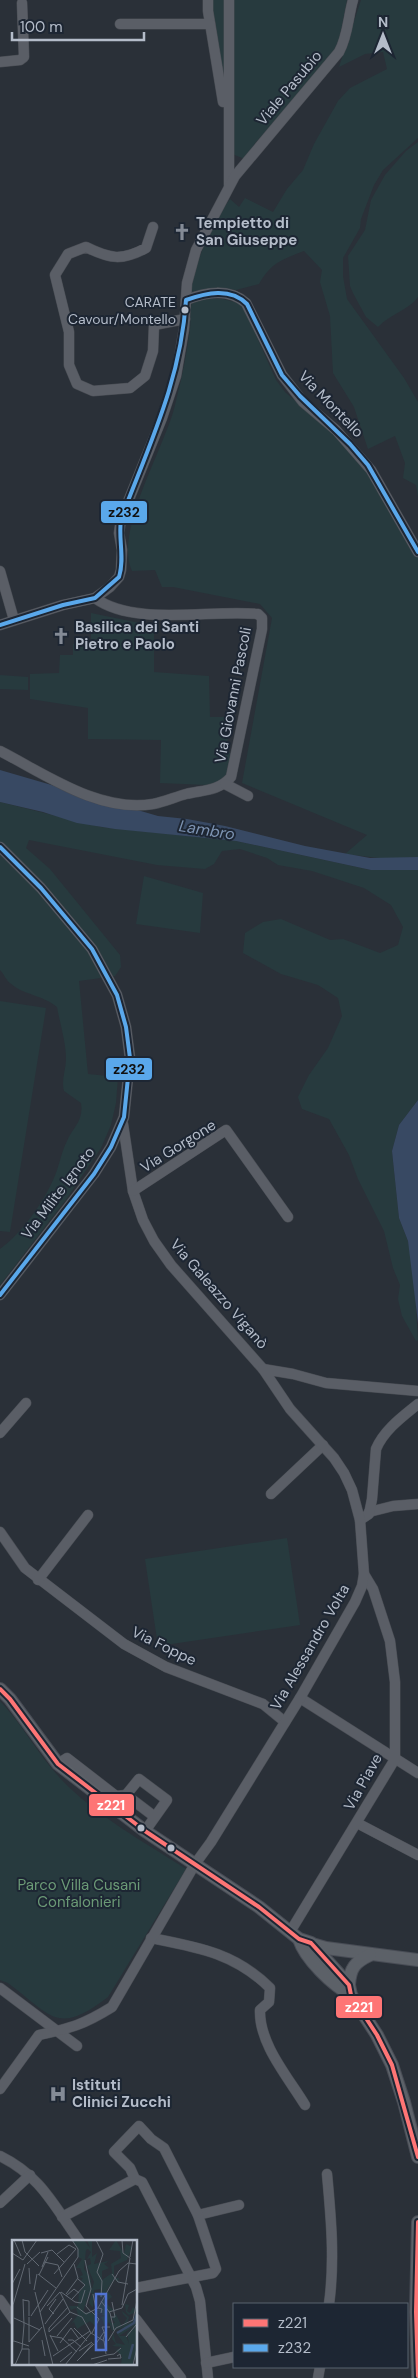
<svg xmlns="http://www.w3.org/2000/svg" width="418" height="2378" viewBox="0 0 418 2378" font-family="'DM Sans',sans-serif">
<style>
.green{fill:#273a3e}
.water{fill:#384963}
.lines{fill:none;stroke-linecap:round;stroke-linejoin:round}
.minor-casing{stroke:#484c53;stroke-width:11}
.major-casing{stroke:#484c55;stroke-width:14}
.minor{stroke:#5a5e66;stroke-width:10}
.major{stroke:#5c6168;stroke-width:12}
.bus-1-casing{stroke:#1d2633;stroke-width:8}
.bus-2-casing{stroke:#1d2633;stroke-width:8}
.bus-1{stroke:#fe7575;stroke-width:4}
.bus-2{stroke:#5aa8eb;stroke-width:4}
.bus-dot{fill:#b4bcc9;stroke:#1d2633;stroke-width:2}
.labels{text-anchor:middle;dominant-baseline:central;stroke-width:4;stroke-linejoin:round;paint-order:stroke}
.bus-label{font-size:14px;fill:#b4bcc9;stroke:#1d2633;text-anchor:end}
.street-label{font-size:15px;fill:#b4bcc9;stroke:#1d2633}
.poi-label{font-size:15px;font-weight:bold;fill:#b4bcc9;stroke:#1d2633;text-anchor:start}
.park-label{font-size:15px;fill:#6b9a76;stroke:#1d2633}
.water-label{font-size:16px;font-style:italic;fill:#7c92b1;stroke:#1d2633}
.inset-river{fill:none;stroke:#384963;stroke-width:2.5}
.inset-road{fill:none;stroke:#616872;stroke-width:1}
.view{fill:#5274d3;fill-opacity:0.15;stroke:#5274d3;stroke-width:2.5}
.inset-edge{fill:none;stroke:#b4bcc9;stroke-width:2.5}
.line-badge{stroke:#1d2633;stroke-width:2}
.badge-label{font-size:14px;text-anchor:middle;font-weight:bold;fill:#fff}
.pale-badge-label{font-size:14px;text-anchor:middle;font-weight:bold;fill:#111}
</style>
<rect width="100%" height="100%" fill="#2a3038"/>
<g class="green">
<polygon points="208,0 229,0 228,114"/>
<polygon points="232,0 347,0 338,46 278,119 256,142 245,159 232,154"/>
<path d="M 361,0 L 418,0 L 418,138 L 383,170 L 374,185 L 361,219 L 360,228 L 343,258 L 343,276 L 347,299 L 404,378 L 418,402 L 418,497 L 416,485 L 403,478 L 405,463 L 395,436 L 368,449 L 354,407 L 333,373 L 330,316 L 320,282 L 322,270 L 304,251 C 281,260 271,263 259,284 L 236,290 L 216,288 L 190,293 C 197,259 209,227 230,199 L 239,207 L 245,198 L 273,212 L 287,189 L 303,170 L 314,144 L 338,101 L 350,88 L 387,69 L 383,52 L 365,54 L 339,67 Z"/>
<path d="M 418,142 L 418,297 C 409,310 390,314 378,327 L 366,317 L 353,293 L 350,286 L 348,256 L 365,230 L 371,200 L 385,175 L 406,151 Z"/>
<path d="M 205,298 L 223,299 L 242,304 L 276,380 L 285,392 L 342,441 L 365,464 L 418,555 L 418,857 L 387,859 L 345,854 L 367,835 L 242,783 L 272,618 L 260,604 L 173,587 L 162,587 L 155,570 L 132,571 C 113,530 167,445 176,401 C 182,377 187,353 190,329 C 191,320 189,311 192,303 Z"/>
<polygon points="91,613 154,626 154,672 209,676 210,717 233,717 225,751 234,754 227,776 222,782 208,785 160,783 161,740 88,739 88,708 30,699 30,674 59,673 60,655 73,655 73,644 91,645"/>
<polygon points="0,675 28,677 28,690 0,689"/>
<path d="M 0,802 L 101,827 L 236,841 L 371,870 L 418,870 L 418,1100 L 399,1125 L 392,1151 L 399,1218 L 408,1241 L 414,1276 L 418,1340 L 416,1341 L 402,1316 L 398,1299 L 400,1285 L 393,1268 L 384,1231 L 358,1179 L 349,1155 L 329,1119 L 302,1109 L 298,1097 L 309,1075 L 328,1048 L 342,1016 L 338,998 L 318,985 L 281,974 L 243,953 L 245,933 L 263,922 L 281,919 L 330,940 L 343,939 L 380,953 L 398,945 L 403,927 L 391,905 L 364,888 L 312,871 L 278,865 L 267,858 L 240,849 L 222,851 L 214,864 L 205,869 L 157,865 L 29,840 L 26,848 L 50,869 L 120,955 L 121,967 L 115,976 L 79,981 L 88,1074 L 118,1077 L 116,1103 L 111,1125 L 101,1148 L 65,1201 L 0,1285 L 0,1249 C 22,1233 43,1203 54,1178 C 59,1167 61,1153 67,1141 C 73,1127 84,1121 81,1103 L 64,1091 C 61,1080 66,1070 66,1059 C 66,1042 60,1024 57,1007 C 43,995 23,995 10,983 C 6,980 4,974 0,970 Z"/>
<polygon points="144,876 203,893 200,933 136,924"/>
<polygon points="0,1001 46,1008 10,1232 0,1231"/>
<polygon points="287,1538 300,1625 158,1646 145,1559"/>
<path d="M 0,1701 C 22,1724 37,1753 59,1777 C 94,1815 143,1841 186,1869 L 108,1997 C 57,2036 52,2016 8,1983 L 0,1980 Z"/>
</g>
<g class="water">
<polygon points="0,770 158,816 187,819 225,826 305,846 370,858 418,857 418,870 371,870 236,841 115,829 77,823 43,812 0,802"/>
<polygon points="418,1100 418,1323 408,1241 399,1218 392,1151 399,1125"/>
</g>
<g class="lines">
<g class="minor-casing">
<g id="minor">
<polyline points="208,0 208,11 223,102"/>
<polyline points="229,0 229,185"/>
<polyline points="120,24 210,24"/>
<polyline points="0,62 20,60 24,57 22,3"/>
<path d="M 153,227 L 146,248 C 122,261 110,259 86,247 L 68,254 L 55,275 L 69,332 L 69,365 L 77,384 L 93,391 L 130,388 L 145,376 L 153,351 L 154,325 L 185,319"/>
<path d="M 186,300 C 205,292 229,288 246,303 L 282,375 L 303,402 L 336,430 L 371,470 L 418,552"/>
<polyline points="0,571 14,620"/>
<path d="M 0,625 L 63,605 L 95,598 L 110,587 L 119,577 L 121,570 L 122,550 L 119,533 L 121,519 L 162,418 L 176,376 L 184,329 L 187,283 L 196,250 L 235,176 L 339,52 C 348,36 348,17 353,0"/>
<path d="M 0,751 C 45,774 99,813 153,804 C 164,802 175,797 186,794 C 203,790 219,791 231,777 L 262,629 L 262,618 L 258,614 C 211,609 134,627 95,598"/>
<polyline points="225,784 248,796"/>
<polyline points="0,847 41,888 92,949 117,995 126,1027 130,1058 124,1117 111,1147 94,1174 0,1295"/>
<polyline points="123,1124 133,1191 143,1220 154,1241 171,1265 263,1369"/>
<polyline points="133,1191 226,1130 288,1217"/>
<polyline points="0,1433 26,1403"/>
<polyline points="271,1494 323,1445"/>
<polyline points="369,1512 393,1506 418,1504"/>
<path d="M 360,1520 L 369,1514 L 372,1499 L 376,1449 C 384,1430 402,1417 418,1404"/>
<polyline points="0,1532 25,1568 124,1644 166,1667 263,1704 285,1722"/>
<polyline points="38,1580 88,1515"/>
<polyline points="300,1698 418,1773"/>
<polyline points="58,1764 67,1758 116,1796 126,1795"/>
<polyline points="357,1823 418,1855"/>
<polyline points="145,1831 167,1800 139,1779 126,1795 155,1817"/>
<polyline points="290,1932 395,1759 395,1682 390,1641 373,1589 364,1574"/>
<path d="M 151,1938 C 197,1947 235,1953 270,1988 L 269,2002 L 260,2010 C 259,2044 288,2077 305,2105"/>
<polyline points="0,1988 77,2046"/>
<path d="M 0,2089 L 39,2035 C 71,2028 83,2025 112,2007 L 195,1864 L 211,1842 L 300,1698 L 355,1602 L 362,1586 L 364,1574 L 360,1520 L 352,1490 L 344,1473 L 334,1458 L 290,1409 L 263,1369 L 293,1374 L 326,1383 L 418,1391"/>
<path d="M 0,2156 C 41,2176 54,2206 80,2242"/>
<path d="M 327,2174 C 331,2217 335,2261 329,2304"/>
<polyline points="0,2203 30,2175"/>
<polyline points="198,2215 239,2205"/>
<polyline points="62,2217 135,2179"/>
<polyline points="136,2288 213,2273 216,2269 198,2215 164,2148 151,2139 139,2126 114,2152 130,2168 135,2179 142,2182 196,2287 200,2301 208,2378"/>
<polyline points="0,2300 14,2320"/>
<polyline points="136,2319 181,2378"/>
<polyline points="206,2363 234,2357"/>
<polyline points="40,2364 48,2378"/>
<polyline points="318,2378 320,2367"/>
</g>
</g>
<g class="major-casing">
<g id="major">
<polyline points="0,1689 10,1699 58,1764 145,1831 259,1907 299,1939 311,1943 349,1985 351,1995 377,2035 392,2065 404,2102 418,2157"/>
<path d="M 299,1939 C 305,1959 333,1985 351,1995"/>
<polyline points="312,1944 326,1948 418,1960"/>
<path d="M 349,1985 C 350,1968 355,1962 370,1955"/>
<polyline points="418,2222 416,2312 418,2376"/>
</g>
</g>
<use href="#minor" class="minor"/>
<use href="#major" class="major"/>
<g class="bus-1-casing">
<g id="bus-1">
<polyline points="0,1689 10,1699 58,1764 145,1831 259,1907 299,1939 311,1943 349,1985 351,1995 377,2035 392,2065 418,2157"/>
<polyline points="418,2222 416,2312 418,2376"/>
</g>
</g>
<g class="bus-2-casing">
<g id="bus-2">
<path d="M 0,625 L 63,605 L 95,598 L 119,577 C 125,558 118,539 121,519 C 149,445 181,380 186,300 C 206,293 230,287 247,304 L 282,375 L 300,396 L 350,444 L 368,465 L 418,552"/>
<polyline points="0,847 41,888 92,949 117,995 126,1027 130,1058 124,1117 111,1147 94,1174 0,1295"/>
</g>
</g>
<use href="#bus-1" class="bus-1"/>
<use href="#bus-2" class="bus-2"/>
</g>
<defs>
<g id="church-bare" transform="scale(1.35)"><path d="M-1.2-6h2.4v3.5h3.3v2.4h-3.3V6h-2.4V-.1h-3.3v-2.4h3.3Z" fill="#848b96" stroke="#1d2633" stroke-width="2.5" paint-order="stroke"/></g>
<g id="hospital-bare" transform="scale(1.35)"><path d="M-5-5h3v3.5h4V-5h3V5h-3V1.5h-4V5h-3Z" fill="#848b96" stroke="#1d2633" stroke-width="2.5" paint-order="stroke"/></g>
</defs>
<g fill-rule="evenodd">
<use href="#church-bare" x="182" y="232"/>
<use href="#church-bare" x="61" y="636"/>
<use href="#hospital-bare" x="58" y="2094"/>
</g>
<g class="bus-dot">
<circle cx="185" cy="310" r="4.5"/>
<circle cx="141" cy="1828" r="4.5"/>
<circle cx="171" cy="1848" r="4.5"/>
</g>
<g class="labels">
<g class="bus-label">
<text x="176" y="302">CARATE<tspan x="176" dy="17">Cavour/Montello</tspan></text>
</g>
<g class="street-label">
<text transform="translate(289 88) rotate(-50)">Viale Pasubio</text>
<text transform="translate(331 404) rotate(46)">Via Montello</text>
<text transform="translate(233 695) rotate(-79)">Via Giovanni Pascoli</text>
<text transform="translate(178 1146) rotate(-32)">Via Gorgone</text>
<text transform="translate(58 1193) rotate(-53)">Via Milite Ignoto</text>
<text transform="translate(219 1294) rotate(49)">Via Galeazzo Viganò</text>
<text transform="translate(164 1646) rotate(26)">Via Foppe</text>
<text transform="translate(310 1647) rotate(-60)">Via Alessandro Volta</text>
<text transform="translate(363 1782) rotate(-61)">Via Piave</text>
</g>
<g class="poi-label">
<text x="196" y="223">Tempietto di<tspan x="196" dy="17">San Giuseppe</tspan></text>
<text x="75" y="627">Basilica dei Santi<tspan x="75" dy="17">Pietro e Paolo</tspan></text>
<text x="72" y="2085">Istituti<tspan x="72" dy="17">Clinici Zucchi</tspan></text>
</g>
<g class="park-label">
<text x="79" y="1885">Parco Villa Cusani<tspan x="79" dy="17">Confalonieri</tspan></text>
</g>
<g class="water-label">
<text transform="translate(207 830) rotate(9)">Lambro</text>
</g>
</g>
<g transform="translate(12 2240)">
<rect width="125" height="125" fill="#2a3038"/>
<path d="M 60,0 L 72,0 L 78,8 L 75,0 L 80,0 L 80,17 L 85,13 L 82,24 L 97,21 L 92,24 L 97,28 L 90,31 L 90,40 L 100,33 L 99,24 L 109,18 L 108,11 L 97,10 L 104,0 L 112,14 L 114,4 L 120,7 L 115,20 L 102,26 L 102,38 L 107,38 L 106,41 L 111,43 L 106,42 L 102,39 L 95,50 L 100,57 L 93,62 L 101,70 L 97,72 L 99,83 L 103,83 L 100,78 L 104,74 L 110,87 L 115,78 L 111,74 L 110,71 L 117,77 L 115,84 L 121,81 L 124,72 L 117,75 L 114,72 L 113,64 L 117,65 L 115,71 L 118,73 L 121,67 L 123,69 L 125,60 L 125,84 L 107,96 L 114,96 L 117,104 L 115,93 L 125,85 L 125,120 L 121,120 L 121,125 L 109,125 L 110,116 L 104,110 L 110,107 L 100,106 L 104,104 L 100,99 L 101,93 L 104,103 L 113,105 L 105,94 L 112,87 L 100,91 L 97,82 L 93,86 L 89,77 L 93,76 L 89,74 L 85,74 L 86,80 L 83,86 L 78,81 L 65,89 L 62,82 L 59,84 L 66,75 L 64,68 L 59,70 L 57,66 L 66,66 L 67,53 L 73,45 L 69,41 L 71,38 L 67,37 L 71,35 L 68,28 L 64,28 L 70,19 L 66,17 L 66,9 ZM 76,9 L 79,12 L 75,19 L 78,18 L 79,24 L 75,26 L 82,42 L 80,49 L 78,36 L 72,29 L 74,10 ZM 88,49 L 89,58 L 92,56 L 87,67 L 90,70 L 84,70 L 92,74 L 71,72 L 77,53 L 80,53 L 77,63 L 81,68 L 82,50 Z" fill="#273a3e" fill-rule="evenodd"/>
<path class="inset-river" d="M 105,93 L 122,83 L 125,74M 117,119 L 121,104"/>
<path class="inset-road" d="M 2,0 L 9,16M 10,0 L 13,12 L 27,26M 84,0 L 91,14 L 85,32 L 90,41 L 89,57M 0,13 L 11,20 L 25,0M 29,13 L 40,10 L 52,22M 118,17 L 121,0M 73,20 L 79,49 L 74,66 L 79,72M 32,22 L 46,25 L 50,37M 15,24 L 28,12M 30,27 L 36,12M 17,28 L 18,44M 26,34 L 44,48M 42,34 L 64,9 L 57,5 L 45,14M 100,34 L 106,42 L 116,44M 27,35 L 36,17M 0,44 L 8,29M 22,50 L 25,34M 23,52 L 28,72M 48,52 L 58,72 L 70,77 L 79,93 L 92,101 L 94,114M 49,52 L 63,62M 54,54 L 66,38 L 62,24M 81,54 L 84,69M 54,56 L 62,49 L 67,53M 11,59 L 12,85M 60,59 L 73,45 L 66,39M 11,60 L 17,61 L 17,76M 89,61 L 98,73 L 102,90M 63,62 L 69,63 L 73,50M 1,65 L 13,24M 1,65 L 1,102M 110,65 L 118,18 L 111,13 L 110,0M 35,66 L 48,52M 65,67 L 74,74 L 86,68 L 90,69 L 89,73M 86,68 L 107,31 L 116,23 L 125,24M 79,71 L 87,79 L 80,93M 97,72 L 110,68 L 116,54 L 125,49M 42,74 L 37,69 L 44,59M 19,76 L 36,50M 17,77 L 17,102M 99,77 L 103,77 L 100,62M 2,78 L 28,90M 33,84 L 51,59M 62,88 L 75,101M 37,92 L 37,88 L 56,67M 37,92 L 58,72M 38,95 L 46,111M 38,96 L 50,98 L 65,112M 45,96 L 60,78M 114,97 L 124,85M 30,100 L 33,116M 56,100 L 61,100 L 69,107M 91,100 L 93,94 L 90,87 L 98,87M 2,101 L 17,106M 96,101 L 104,88 L 121,80 L 125,60M 17,102 L 30,87M 48,103 L 59,88 L 67,99M 83,105 L 92,92M 10,109 L 12,85M 17,109 L 17,125M 67,111 L 80,102M 95,115 L 102,114 L 109,108M 41,116 L 78,91M 70,116 L 81,103M 79,119 L 95,115M 96,119 L 109,118 L 108,114 L 105,116M 65,121 L 82,104M 48,122 L 60,112M 3,125 L 10,109 L 17,109M 41,125 L 28,72 L 66,17 L 66,9 L 60,0M 53,125 L 79,93M 80,125 L 95,120M 121,125 L 125,108"/>
<path class="view" d="M 84,54 L 94,54 L 94,110 L 84,110 Z"/>
<rect width="125" height="125" class="inset-edge"/>
</g>
<g class="line-badge">
<rect x="100" y="500" width="48" height="24" rx="5" fill="#5aa8eb"/>
<rect x="105" y="1057" width="48" height="24" rx="5" fill="#5aa8eb"/>
<rect x="88" y="1793" width="47" height="24" rx="5" fill="#fe7575"/>
<rect x="335" y="1995" width="48" height="24" rx="5" fill="#fe7575"/>
</g>
<g class="badge-label">
<text x="111" y="1810">z221</text>
<text x="359" y="2012">z221</text>
</g>
<g class="pale-badge-label">
<text x="124" y="517">z232</text>
<text x="129" y="1074">z232</text>
</g>
<rect x="233" y="2303" width="175" height="65" fill="#1d2633" stroke="#59626f"/>
<rect x="243" y="2319" width="25" height="8" fill="#fe7575" stroke="#59626f"/>
<text x="278" y="2328" font-size="15" fill="#b4bcc9">z221</text>
<rect x="243" y="2344" width="25" height="8" fill="#5aa8eb" stroke="#59626f"/>
<text x="278" y="2353" font-size="15" fill="#b4bcc9">z232</text>
<g transform="translate(383 35)" stroke="#1d2633" stroke-width="4" paint-order="stroke">
<path d="M0-4L9 19L0 12L-9 19Z" fill="#b4bcc9"/>
<text y="-8" font-size="14" font-weight="bold" text-anchor="middle" fill="#b4bcc9">N</text>
</g>
<path d="M12 32v8h132v-8" fill="none" stroke="#b4bcc9" stroke-width="2.5"/>
<text x="20" y="32" font-size="15" fill="#b4bcc9" stroke="#1d2633" stroke-width="4" paint-order="stroke">100 m</text>
</svg>
